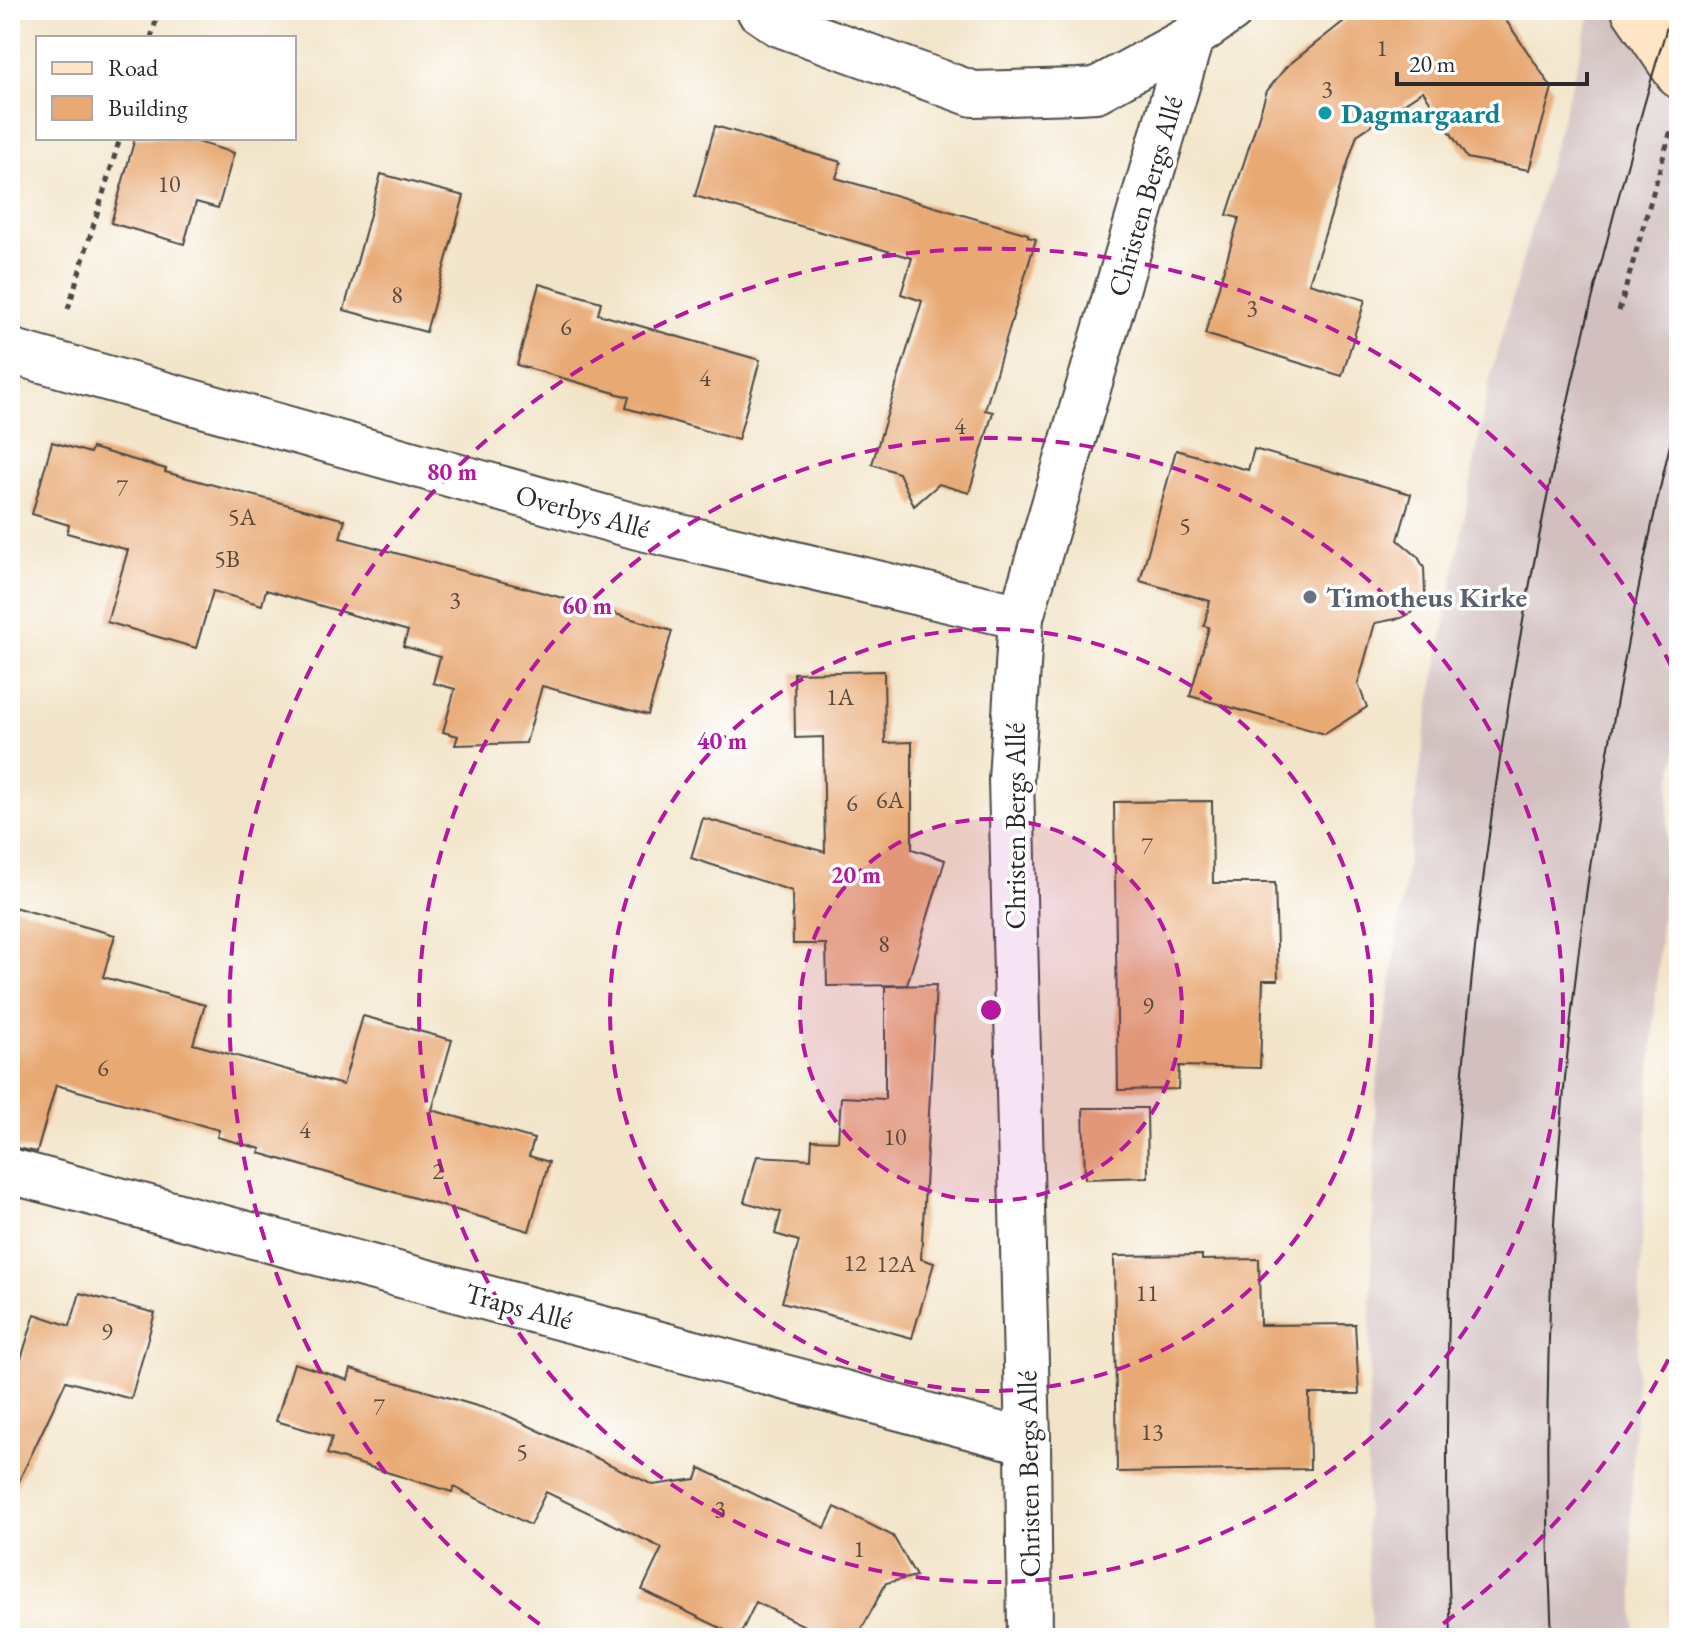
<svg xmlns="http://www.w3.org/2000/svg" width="1689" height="1648" viewBox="0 0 1689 1648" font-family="'EB Garamond',serif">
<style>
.built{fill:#f7d1c6}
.industrial{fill:#d2bfbf}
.building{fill:#e8a973}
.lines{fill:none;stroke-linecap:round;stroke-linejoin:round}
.street-casing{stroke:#494743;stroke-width:48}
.secondary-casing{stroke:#494743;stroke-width:48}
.path{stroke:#494743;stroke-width:5;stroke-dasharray:6 6;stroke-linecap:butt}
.street{stroke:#fff;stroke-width:44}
.secondary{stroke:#fee5c5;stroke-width:44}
.tram{stroke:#2b2b2b;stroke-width:2}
.ring{fill:none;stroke:#b5179e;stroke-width:4;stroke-dasharray:14 10}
.culture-dot{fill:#0f9aa8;stroke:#fff;stroke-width:3}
.worship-dot{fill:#6b7280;stroke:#fff;stroke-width:3}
.labels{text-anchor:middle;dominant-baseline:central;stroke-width:7;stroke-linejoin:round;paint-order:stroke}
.number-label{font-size:24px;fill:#5a4a3d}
.culture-label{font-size:28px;font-weight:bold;fill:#0d838f;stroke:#fff;text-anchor:start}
.street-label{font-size:28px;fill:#2b2b2b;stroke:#fff}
.worship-label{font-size:28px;font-weight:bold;fill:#5b616d;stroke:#fff;text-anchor:start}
.centre{fill:#b5179e;stroke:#fff;stroke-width:4}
.ring-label{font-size:24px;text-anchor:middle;font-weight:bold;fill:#b5179e;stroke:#fff;stroke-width:7;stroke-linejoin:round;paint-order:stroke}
</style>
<rect width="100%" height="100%" fill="#fff"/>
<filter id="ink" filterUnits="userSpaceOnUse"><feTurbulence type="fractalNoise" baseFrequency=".0125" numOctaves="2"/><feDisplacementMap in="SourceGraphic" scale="16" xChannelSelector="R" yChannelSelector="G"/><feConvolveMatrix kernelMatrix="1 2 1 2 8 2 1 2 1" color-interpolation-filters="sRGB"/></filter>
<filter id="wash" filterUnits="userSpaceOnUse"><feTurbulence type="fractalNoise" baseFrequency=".006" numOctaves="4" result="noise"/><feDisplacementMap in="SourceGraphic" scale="32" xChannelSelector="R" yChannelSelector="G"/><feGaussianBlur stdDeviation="1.8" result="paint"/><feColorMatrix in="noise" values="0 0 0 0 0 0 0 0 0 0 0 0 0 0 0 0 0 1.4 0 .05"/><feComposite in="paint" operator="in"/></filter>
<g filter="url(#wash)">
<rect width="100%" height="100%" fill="#f2e4c8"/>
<polygon class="built" points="1679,1168 1679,1638 1667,1638 1665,1445"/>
<polygon class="industrial" points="1592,10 1679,10 1679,737 1670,789 1647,1127 1631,1506 1635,1638 1372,1638 1366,1523 1376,1091 1426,726 1490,378"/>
<g id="blocks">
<g class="building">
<polygon points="1358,10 1499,10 1552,88 1529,170 1467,158 1423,91 1357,135 1309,283 1365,300 1342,376 1205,334 1239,218 1227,215 1267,91 1286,67"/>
<polygon points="715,126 841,162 836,178 1028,234 1028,237 1036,239 985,410 993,412 969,493 939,484 914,506 899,473 872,464 922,301 901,294 912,258 695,196"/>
<polygon points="135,138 184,138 234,153 218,208 196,202 184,244 111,223"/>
<polygon points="381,174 464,196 426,332 344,310"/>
<polygon points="539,284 601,302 598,314 760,360 738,440 626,408 629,397 517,365"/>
<polygon points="52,442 90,453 92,448 166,469 165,472 345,520 340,538 559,597 672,631 648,715 542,686 526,743 455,745 458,736 443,732 455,689 433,683 440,657 403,646 408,631 266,590 262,605 213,591 196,648 107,622 128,550 67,533 69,525 32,514"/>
<polygon points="1254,449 1411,494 1398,540 1418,557 1424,568 1425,593 1420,604 1411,613 1401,618 1375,623 1358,684 1367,707 1325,734 1190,696 1209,627 1204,626 1210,601 1140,581 1176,450 1248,470"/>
<polygon points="884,671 885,743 912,742 912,849 945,860 907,985 827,986 826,944 793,944 792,891 691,858 703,818 825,852 823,737 795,738 794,673"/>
<polygon points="1212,801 1213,883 1275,883 1278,980 1263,980 1260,1068 1179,1066 1178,1089 1118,1090 1114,802"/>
<polygon points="10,906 115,935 103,977 205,1005 193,1044 343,1085 363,1016 452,1040 432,1110 534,1139 529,1156 549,1162 529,1231 259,1153 261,1149 217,1137 219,1130 56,1085 37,1152 10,1147"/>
<polygon points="936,985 921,1259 934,1263 912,1338 782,1302 799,1241 775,1234 781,1212 744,1202 757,1156 811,1159 812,1140 838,1141 841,1097 885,1099 885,986"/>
<polygon points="1083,1108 1147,1108 1148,1177 1085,1179"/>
<polygon points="1202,1255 1202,1260 1259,1259 1260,1325 1355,1324 1359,1394 1309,1394 1310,1469 1117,1472 1114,1256"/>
<polygon points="80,1293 155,1313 131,1399 66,1381 10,1500 10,1394 35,1314 70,1326"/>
<polygon points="294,1363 348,1380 351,1369 504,1414 653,1485 696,1479 700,1468 825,1528 835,1507 893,1536 916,1576 886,1583 857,1638 829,1638 756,1602 739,1637 642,1590 662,1548 546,1492 530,1525 454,1487 452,1492 327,1454 332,1437 276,1421"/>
</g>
</g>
</g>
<g filter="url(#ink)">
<use href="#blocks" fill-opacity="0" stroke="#494743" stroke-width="2"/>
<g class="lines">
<g class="street-casing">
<g id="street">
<polyline points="759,10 779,24 973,94 1078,91 1096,90 1191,38 1231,10"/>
<polyline points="10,351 638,527 1021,617"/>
<polyline points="10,1171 1028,1442"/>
<polyline points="1030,1638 1028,1442 1011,780 1021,617 1191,38"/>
</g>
</g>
<g class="secondary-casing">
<polyline id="secondary" points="1634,10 1679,76"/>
</g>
<g class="path">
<polyline points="151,38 159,10"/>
<polyline points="68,309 120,138"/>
<polyline points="1619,311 1671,130"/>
</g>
<use href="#street" class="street"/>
<use href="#secondary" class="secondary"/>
<g class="tram">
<path d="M 1451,1638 C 1427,1081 1510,542 1672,10"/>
<path d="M 1552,1638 C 1531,1221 1581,811 1679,407"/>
</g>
</g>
</g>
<circle cx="991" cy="1010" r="191" fill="#b5179e" fill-opacity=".12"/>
<g class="ring">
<circle cx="991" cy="1010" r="191"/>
<circle cx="991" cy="1010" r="381"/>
<circle cx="991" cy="1010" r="572"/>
<path d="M1679 1338A762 762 0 0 1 1423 1638M559 1638A762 762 0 1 1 1679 682"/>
</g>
<circle class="culture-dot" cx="1325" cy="113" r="8"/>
<circle class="worship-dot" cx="1310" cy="597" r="8"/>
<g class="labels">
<g class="number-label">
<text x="1382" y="47">1</text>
<text x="1327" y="88">3</text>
<text x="169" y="183">10</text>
<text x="397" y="294">8</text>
<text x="1252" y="307">3</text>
<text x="566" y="326">6</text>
<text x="705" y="377">4</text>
<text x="960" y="425">4</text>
<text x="122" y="487">7</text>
<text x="242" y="516">5A</text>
<text x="1185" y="525">5</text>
<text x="227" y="558">5B</text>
<text x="455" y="599">3</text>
<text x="840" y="696">1A</text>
<text x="890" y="799">6A</text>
<text x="852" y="802">6</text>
<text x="1147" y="845">7</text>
<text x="884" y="943">8</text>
<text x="1148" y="1005">9</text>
<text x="103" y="1067">6</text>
<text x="305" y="1129">4</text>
<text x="895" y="1136">10</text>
<text x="438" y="1170">2</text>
<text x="855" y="1262">12</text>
<text x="896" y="1263">12A</text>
<text x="1147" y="1292">11</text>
<text x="107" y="1331">9</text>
<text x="379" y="1406">7</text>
<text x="1152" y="1431">13</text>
<text x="522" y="1451">5</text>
<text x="720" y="1508">3</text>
<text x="859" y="1548">1</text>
</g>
<g class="culture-label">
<text x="1341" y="113">Dagmargaard</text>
</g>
<g class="street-label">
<text transform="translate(1145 196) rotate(-74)">Christen Bergs Allé</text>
<text transform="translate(583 511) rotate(15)">Overbys Allé</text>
<text transform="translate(1015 826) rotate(-90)">Christen Bergs Allé</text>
<text transform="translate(519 1306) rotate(15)">Traps Allé</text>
<text transform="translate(1028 1474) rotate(-91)">Christen Bergs Allé</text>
</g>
<g class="worship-label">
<text x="1326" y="597">Timotheus Kirke</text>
</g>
</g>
<circle cx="991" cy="1010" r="12" class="centre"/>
<g class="ring-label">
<text x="452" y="480">80 m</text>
<text x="587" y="614">60 m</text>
<text x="722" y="749">40 m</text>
<text x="856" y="883">20 m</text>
</g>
<rect width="1689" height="1648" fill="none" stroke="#fff" stroke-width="40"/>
<rect x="36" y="36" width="260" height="104" fill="#ffffff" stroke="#aaaaaa" stroke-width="2"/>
<rect x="52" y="62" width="40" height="12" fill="#fee5c5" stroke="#aaaaaa" stroke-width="2"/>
<text x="108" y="76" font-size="24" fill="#2b2b2b">Road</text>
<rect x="52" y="96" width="40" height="24" fill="#e8a973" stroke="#aaaaaa" stroke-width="2"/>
<text x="108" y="116" font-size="24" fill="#2b2b2b">Building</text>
<path d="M1397 72v12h190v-12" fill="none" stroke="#2b2b2b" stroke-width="4"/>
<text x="1409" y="72" font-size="24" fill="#2b2b2b" stroke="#ffffff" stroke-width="6" paint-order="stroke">20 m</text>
</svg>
